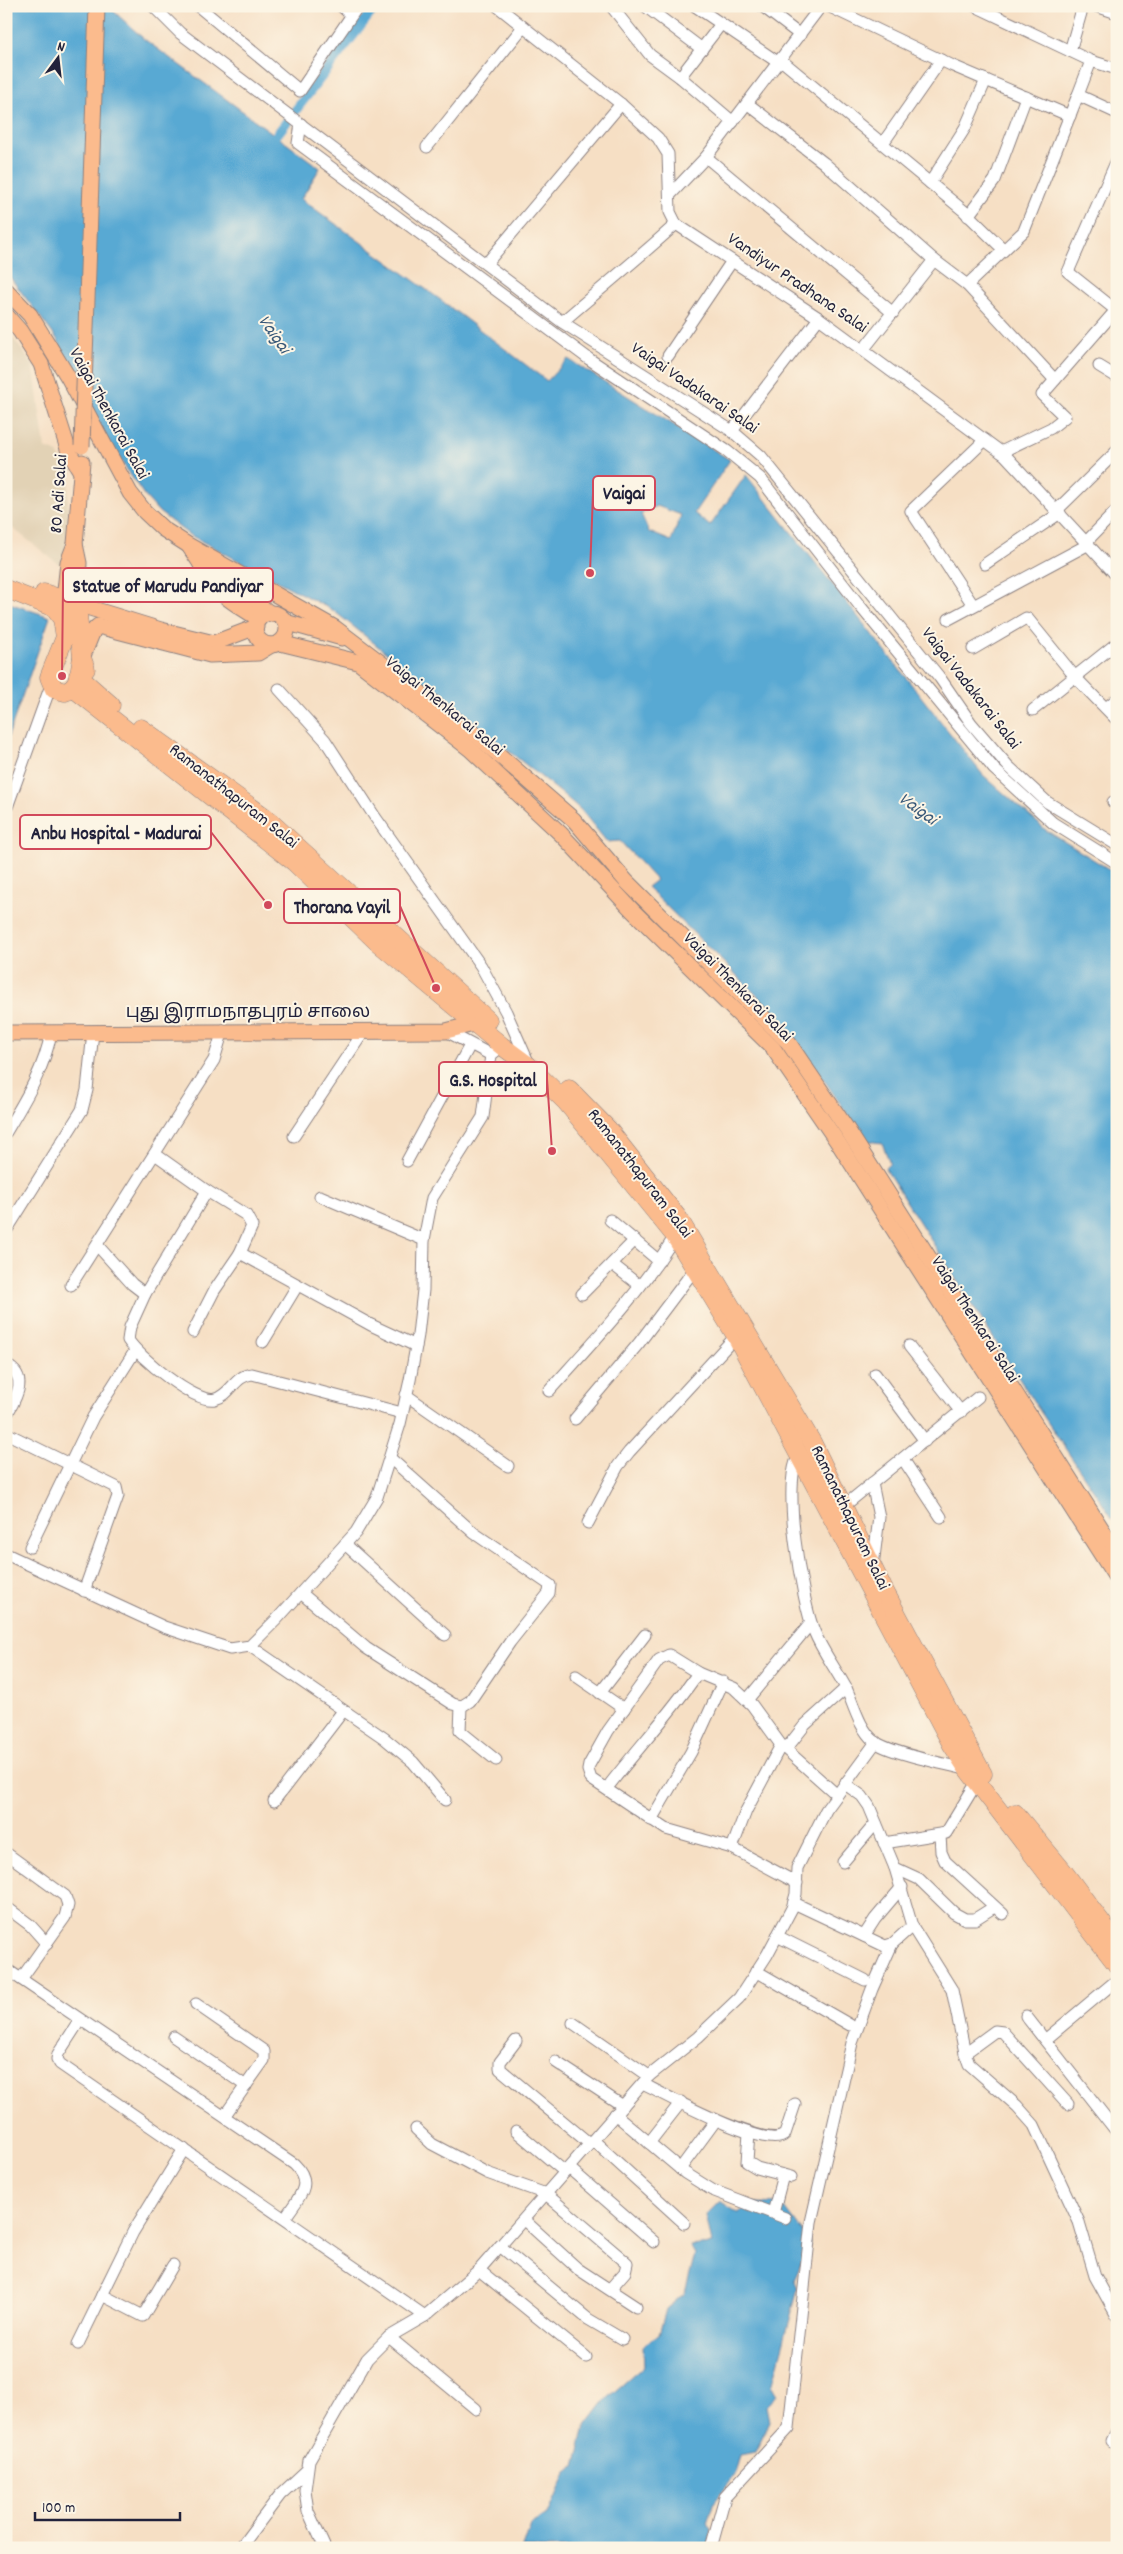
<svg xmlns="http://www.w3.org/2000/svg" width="1123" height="2554" viewBox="0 0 1123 2554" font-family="Dekko,'Noto Sans Tamil',sans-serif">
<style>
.built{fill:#e2d2b5}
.water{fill:#59a9d3;stroke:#3e6687;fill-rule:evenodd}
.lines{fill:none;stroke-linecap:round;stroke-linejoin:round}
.canal{stroke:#59a9d3;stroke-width:10}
.minor-casing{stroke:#8c8080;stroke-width:13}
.major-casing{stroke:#8c8080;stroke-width:17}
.highway-casing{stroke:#8c8080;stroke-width:19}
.minor{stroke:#fff;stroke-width:11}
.major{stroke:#fbbb8d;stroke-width:15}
.highway{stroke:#fbbb8d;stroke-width:18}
.major-bridge-casing{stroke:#8c8080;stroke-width:17;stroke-linecap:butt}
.major-bridge{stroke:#fbbb8d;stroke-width:15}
.labels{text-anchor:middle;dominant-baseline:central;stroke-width:4;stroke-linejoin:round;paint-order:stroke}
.street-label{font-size:18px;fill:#22223b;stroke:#fcf5e5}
.water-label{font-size:19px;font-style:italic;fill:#385878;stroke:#fcf5e5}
.leader{fill:none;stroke:#d1495b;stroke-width:2}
.callout-dot{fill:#d1495b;stroke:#fcf5e5;stroke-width:2}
.callout{fill:#fcf5e5;stroke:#d1495b;stroke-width:2}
.callout-label{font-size:19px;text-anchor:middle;font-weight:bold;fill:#22223b}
</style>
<rect width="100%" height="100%" fill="#fcf5e5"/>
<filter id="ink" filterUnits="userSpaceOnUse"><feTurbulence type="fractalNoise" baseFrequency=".02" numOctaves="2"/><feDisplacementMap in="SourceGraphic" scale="10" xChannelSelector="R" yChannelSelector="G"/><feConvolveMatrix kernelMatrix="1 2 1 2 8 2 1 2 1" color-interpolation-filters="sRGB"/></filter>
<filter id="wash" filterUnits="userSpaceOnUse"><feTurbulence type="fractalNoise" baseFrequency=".0096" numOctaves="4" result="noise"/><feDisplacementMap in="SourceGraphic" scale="20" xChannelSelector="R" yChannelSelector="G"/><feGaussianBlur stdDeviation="1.12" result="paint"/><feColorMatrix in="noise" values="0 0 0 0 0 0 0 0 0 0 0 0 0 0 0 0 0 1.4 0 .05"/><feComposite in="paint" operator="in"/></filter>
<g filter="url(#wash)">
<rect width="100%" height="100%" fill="#f6dfc4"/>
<polygon class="built" points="6,329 33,365 45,448 56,452 69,471 66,558 63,565 60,565 6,523"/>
<g class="water">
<path d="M 6,6 L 108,6 L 144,39 L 320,168 L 301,199 L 438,298 L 547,381 L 568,359 L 730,460 L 694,513 L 710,526 L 746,475 L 983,775 L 1047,831 L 1117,874 L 1117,1525 L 1036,1405 L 885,1168 L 890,1163 L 882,1143 L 866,1141 L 784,1022 L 647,887 L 656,880 L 620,841 L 607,842 L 581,810 L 565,796 L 334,611 L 188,534 L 159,512 L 144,495 L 101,431 L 57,339 L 6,272 ZM 657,506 L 681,515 L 671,541 L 649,532 L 641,514 Z"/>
<polygon points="6,602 50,617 6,742"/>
<polygon points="720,2201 738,2213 754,2203 782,2204 811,2243 794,2280 798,2289 772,2386 777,2395 767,2406 770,2421 755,2452 740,2455 735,2474 713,2503 707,2523 712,2531 709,2544 705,2548 523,2548 531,2525 548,2515 567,2471 575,2466 585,2427 607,2398 644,2366 643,2345 659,2335 666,2309 685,2293 695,2254 690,2246 712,2244 706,2215"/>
</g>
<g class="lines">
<polyline class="canal" points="268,146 376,6"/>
</g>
</g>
<g filter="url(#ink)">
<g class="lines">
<g class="minor-casing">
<g id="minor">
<polyline points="153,6 180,33 562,322 732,431 761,456 940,678 971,723 1008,766 1047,802 1117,845"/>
<polyline points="198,6 300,91 358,6"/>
<polyline points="341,6 351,15"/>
<polyline points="497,6 621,104 658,138 668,154 670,212 676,224 819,318 1005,455 1117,576"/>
<polyline points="611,6 650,55 680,77 733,122"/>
<polyline points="645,6 702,49"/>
<polyline points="695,6 779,63"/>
<polyline points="762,6 800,35"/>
<polyline points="828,6 953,66 1070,116"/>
<polyline points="975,6 1091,61 1078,95 1117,113"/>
<polyline points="1096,6 1117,13"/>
<polyline points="1070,51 1083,6"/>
<polyline points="781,60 964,211 1004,250"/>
<polyline points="1091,61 1117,69"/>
<polyline points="680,77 721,24"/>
<polyline points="748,104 824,163 934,260"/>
<polyline points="301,124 298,143 589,359 727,451 760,478 860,606 994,769 1053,823 1117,863"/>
<polyline points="883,143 941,60"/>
<polyline points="427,147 523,27"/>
<polyline points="706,157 893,313"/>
<polyline points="1117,160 1068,272 1117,311"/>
<polyline points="930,183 965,128 986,80"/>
<polyline points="670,195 706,157 821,6"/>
<polyline points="968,216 995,180 1026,97"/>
<polyline points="486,264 621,104"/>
<polyline points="967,285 1055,380"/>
<path d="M 562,322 C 600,289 639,258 676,224"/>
<polyline points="863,350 934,260 967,285 1024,231 1078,95"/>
<polyline points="668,356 732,261"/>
<polyline points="1099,366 1117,377"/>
<polyline points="732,431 819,318"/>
<polyline points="1001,452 1051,428 1065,417 1042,395 1116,310"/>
<polyline points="1057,510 1117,451"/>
<polyline points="1087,541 1117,510"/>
<polyline points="985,564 1060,513"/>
<polyline points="973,605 911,511 985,440"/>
<polyline points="949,619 1089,544"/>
<polyline points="973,649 1026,618 1028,619 1076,678 1117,720"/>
<polyline points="279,689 325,740 375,817 481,966 506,1012 529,1064"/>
<polyline points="1106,708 1117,699"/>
<polyline points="1033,710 1117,643"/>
<polyline points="1113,802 1117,800"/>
<polyline points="6,810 51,685"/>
<polyline points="446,1031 491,1055"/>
<path d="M 6,1132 C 25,1100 44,1070 51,1033"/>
<polyline points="294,1136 364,1031"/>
<polyline points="155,1154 207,1191 246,1215 252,1226 240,1253 214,1291 193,1332"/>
<polyline points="407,1161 470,1045"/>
<path d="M 207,1191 L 145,1294 L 130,1327 L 128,1340 C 138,1356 195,1404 215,1399 C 231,1395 234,1376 252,1374 L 402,1413"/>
<polyline points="320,1196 424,1240"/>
<polyline points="610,1220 659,1261"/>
<polyline points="6,1231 82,1110 87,1090 93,1032"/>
<polyline points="97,1245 132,1284 145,1294"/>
<polyline points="240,1253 371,1325 416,1346"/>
<polyline points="612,1264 640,1286"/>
<polyline points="71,1285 214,1060 223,1030"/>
<polyline points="582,1294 635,1240"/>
<polyline points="263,1342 297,1286"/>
<polyline points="909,1346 961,1412"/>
<path d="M 6,1365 C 30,1377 15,1399 6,1416"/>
<polyline points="875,1374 925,1441"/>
<path d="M 549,1391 C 594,1341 640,1293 675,1236"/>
<polyline points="406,1395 508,1466"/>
<polyline points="575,1419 639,1343 694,1270"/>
<polyline points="6,1433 116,1487 118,1496 84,1591"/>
<path d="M 800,1454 C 780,1477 802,1602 814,1631 C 822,1651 836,1669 846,1688 C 854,1705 859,1728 874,1741 C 888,1753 947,1764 968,1770"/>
<polyline points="903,1459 941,1517"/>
<polyline points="872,1483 879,1517 873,1566"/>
<polyline points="844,1506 978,1397"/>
<polyline points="588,1523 618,1466 629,1452 736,1336"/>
<polyline points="345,1544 445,1635"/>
<polyline points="30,1547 93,1417 135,1351"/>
<polyline points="6,1554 164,1627 230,1649 250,1646 277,1619 356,1532 377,1497 400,1424 410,1380 418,1335 423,1290 424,1240 432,1198 483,1117 491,1055 502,1046"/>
<polyline points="301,1593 366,1648 453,1704 462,1706 470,1701 510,1642 549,1593 550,1585 474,1533 390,1458"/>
<polyline points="250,1646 384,1738 413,1762 445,1800"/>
<polyline points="576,1676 624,1709"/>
<polyline points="600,1693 645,1635"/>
<polyline points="747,1700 811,1623"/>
<polyline points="461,1706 460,1731 496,1760"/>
<polyline points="786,1749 805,1725 846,1688"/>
<polyline points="845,1784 862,1796 869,1806 895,1868 912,1926 952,1990 965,2053 969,2064 1017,2106 1034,2125 1079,2222 1095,2276 1117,2316"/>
<path d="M 607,1788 C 637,1749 670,1714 698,1673"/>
<polyline points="274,1801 343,1711"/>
<polyline points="651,1820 691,1752 723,1682"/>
<polyline points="940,1835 941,1852 945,1861 1003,1914"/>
<polyline points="884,1843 946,1833 977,1782"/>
<polyline points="732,1848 746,1811 781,1745"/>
<polyline points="6,1853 65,1896 68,1905 65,1917 21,1979"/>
<polyline points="843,1862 876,1823"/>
<polyline points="895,1868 919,1879 954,1913 965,1919 975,1919 994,1907"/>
<polyline points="797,1883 732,1848 666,1829 591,1779 588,1770 589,1765 608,1731 659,1660 669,1655 698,1673 734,1688 752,1705 781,1745 837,1795"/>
<polyline points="794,1903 885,1946 892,1944 912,1926"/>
<polyline points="6,1907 30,1925 47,1944"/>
<polyline points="777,1936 865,1980"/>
<polyline points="864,1936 875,1919 902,1887"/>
<path d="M 6,1969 L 294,2164 C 315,2184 298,2198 285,2218"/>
<polyline points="756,1971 850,2025"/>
<polyline points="196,2004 264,2051 264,2060 225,2115"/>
<polyline points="1026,2016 1117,2132"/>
<polyline points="80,2020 58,2054 57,2059 60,2064 425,2316"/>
<polyline points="573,2023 649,2076"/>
<polyline points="174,2037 246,2086"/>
<polyline points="1045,2040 1117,1980"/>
<polyline points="516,2041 500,2062 500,2069 590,2144"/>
<polyline points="965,2053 995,2031 1003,2032 1068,2104"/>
<polyline points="556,2062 623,2106"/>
<path d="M 643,2084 C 663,2094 769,2152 785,2134 L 795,2104"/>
<polyline points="615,2114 685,2173 712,2190 785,2218"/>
<polyline points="416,2129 432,2144 487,2173 546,2194 627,2263 625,2272 610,2289"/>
<polyline points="516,2131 565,2172"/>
<polyline points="749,2133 747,2162 757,2168 791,2177"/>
<polyline points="593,2140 684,2223"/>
<polyline points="649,2143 681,2102"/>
<polyline points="569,2168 654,2242"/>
<polyline points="680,2169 716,2120"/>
<polyline points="773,2213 783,2175"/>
<polyline points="524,2220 578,2269 636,2307"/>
<polyline points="500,2246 588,2319 622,2339"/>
<polyline points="479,2270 586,2357"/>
<polyline points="102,2295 143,2316 173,2265"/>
<polyline points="389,2337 476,2409"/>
<polyline points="78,2344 133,2232 184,2149"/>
<polyline points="1112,2441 1117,2431"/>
<polyline points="240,2548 280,2495 307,2470"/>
<polyline points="325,2548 308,2511 305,2490 309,2460 367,2359 389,2337 425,2316 479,2270 649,2076 698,2037 739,1998 767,1955 792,1908 796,1894 797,1868 826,1810 876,1742"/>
<polyline points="711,2548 725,2497 789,2428 811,2222 852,2043 872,1989 892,1944"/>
</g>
</g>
<g class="major-casing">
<g id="major">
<polyline points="6,290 30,315 68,377 130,493 145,512 163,529 188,545 335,628 477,736 574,820 626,881 788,1042 847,1129 1117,1553"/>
<polyline points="6,315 20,331 41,364 69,452 81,472"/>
<polyline points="75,544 79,563 77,604 161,630 214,643 256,627"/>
<polyline points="189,546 201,564 211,569 271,614"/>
<path d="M 201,565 C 212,592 236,604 259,619"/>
<polyline points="63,610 68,562 75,544 82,462"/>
<circle cx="271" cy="629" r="16"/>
<polyline points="285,622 342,638"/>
<polyline points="280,643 358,662 470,749 561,834 633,911 773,1048 839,1144 1117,1579"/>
<polyline points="82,658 93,631 98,626 210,655 258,653 271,645"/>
<polyline points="6,1033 446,1031 485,1021"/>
</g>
</g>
<g class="highway-casing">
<g id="highway">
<path d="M 6,589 L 54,608 L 62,619 L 65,637 L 49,677 L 54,689 L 65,692 C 80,688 79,671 82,658"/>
<polyline points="44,593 77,604 82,658 86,669"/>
<polyline points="78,676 111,705"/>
<polyline points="73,688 294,862 376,941 502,1046 529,1066 566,1102 675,1236 736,1336 952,1745 968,1770 1117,1965"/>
<polyline points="141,728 265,817 488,1020"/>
<polyline points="569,1089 608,1129 679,1219 812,1442 883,1588 983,1774"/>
<polyline points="1015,1813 1064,1872 1117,1943"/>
</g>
</g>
<use href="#minor" class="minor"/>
<use href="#major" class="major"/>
<use href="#highway" class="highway"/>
<g class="major-bridge-casing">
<polyline id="major-bridge" points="82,446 97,6"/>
</g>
<use href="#major-bridge" class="major-bridge"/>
</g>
</g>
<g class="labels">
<g class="street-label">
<text transform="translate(797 284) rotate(34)">Vandiyur Pradhana Salai</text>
<text transform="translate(694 389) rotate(34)">Vaigai Vadakarai Salai</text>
<text transform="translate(108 414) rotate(61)">Vaigai Thenkarai Salai</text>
<text transform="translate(60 494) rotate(-86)">80 Adi Salai</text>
<text transform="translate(970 689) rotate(52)">Vaigai Vadakarai Salai</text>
<text transform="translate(444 707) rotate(39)">Vaigai Thenkarai Salai</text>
<text transform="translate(233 797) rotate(38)">Ramanathapuram Salai</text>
<text transform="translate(737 988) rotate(45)">Vaigai Thenkarai Salai</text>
<text x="248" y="1013">புது இராமநாதபுரம் சாலை</text>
<text transform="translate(639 1174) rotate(52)">Ramanathapuram Salai</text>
<text transform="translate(974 1320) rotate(57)">Vaigai Thenkarai Salai</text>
<text transform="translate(849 1518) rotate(64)">Ramanathapuram Salai</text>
</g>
<g class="water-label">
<text transform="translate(273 335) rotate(55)">Vaigai</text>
<text transform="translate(917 810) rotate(36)">Vaigai</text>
</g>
</g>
<path class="leader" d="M590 573L593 493M62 676L63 585M268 905L211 832M436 988L400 906M552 1151L547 1079"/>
<g class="callout-dot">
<circle cx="590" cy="573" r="5"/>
<circle cx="62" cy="676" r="5"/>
<circle cx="268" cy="905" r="5"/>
<circle cx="436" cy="988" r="5"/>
<circle cx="552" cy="1151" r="5"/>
</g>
<g class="callout">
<rect x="593" y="476" width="62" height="34" rx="5"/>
<rect x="63" y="568" width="210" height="34" rx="5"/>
<rect x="20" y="815" width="191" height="34" rx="5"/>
<rect x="284" y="889" width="116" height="34" rx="5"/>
<rect x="439" y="1062" width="108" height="34" rx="5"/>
</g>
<g class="callout-label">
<text x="624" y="499">Vaigai</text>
<text x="168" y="592">Statue of Marudu Pandiyar</text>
<text x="116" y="839">Anbu Hospital - Madurai</text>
<text x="342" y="913">Thorana Vayil</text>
<text x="493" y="1086">G.S. Hospital</text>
</g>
<rect width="1123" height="2554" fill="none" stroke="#fcf5e5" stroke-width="25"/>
<g transform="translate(58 58) rotate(15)" stroke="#fcf5e5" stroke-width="4" paint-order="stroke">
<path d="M0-4L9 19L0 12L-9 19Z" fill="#22223b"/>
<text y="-8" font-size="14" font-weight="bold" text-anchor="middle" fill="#22223b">N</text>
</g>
<path d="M35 2512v8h145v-8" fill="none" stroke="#22223b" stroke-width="2.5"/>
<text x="42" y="2512" font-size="15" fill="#22223b" stroke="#fcf5e5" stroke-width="4" paint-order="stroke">100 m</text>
</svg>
